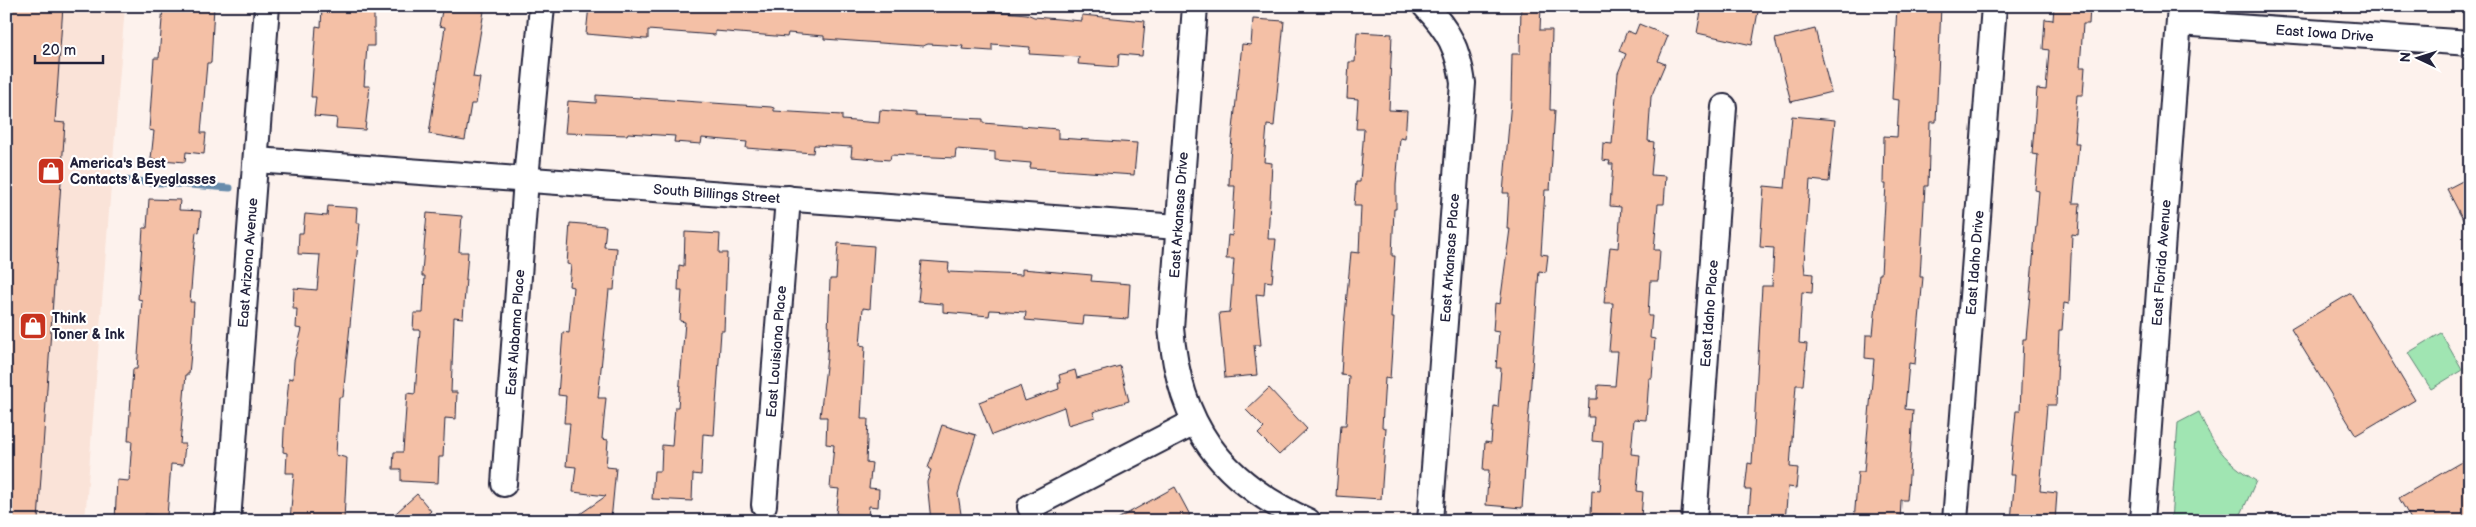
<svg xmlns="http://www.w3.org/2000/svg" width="2476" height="527" viewBox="0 0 2476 527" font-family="'Balsamiq Sans',sans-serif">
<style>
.built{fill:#fae3d8}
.green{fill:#a0e5b2;stroke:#618476}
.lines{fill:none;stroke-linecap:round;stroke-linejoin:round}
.stream{stroke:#688cac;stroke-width:7}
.building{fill:#f4c0a6;stroke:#22223b}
.minor-casing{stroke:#22223b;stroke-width:28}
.minor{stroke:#fff;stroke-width:24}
.labels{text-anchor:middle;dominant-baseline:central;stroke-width:4.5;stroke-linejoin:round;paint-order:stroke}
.street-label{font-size:14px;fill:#22223b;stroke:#fff}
.poi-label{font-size:14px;font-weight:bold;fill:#22223b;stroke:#fff;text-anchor:start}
</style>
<rect width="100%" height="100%" fill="#fdf2ed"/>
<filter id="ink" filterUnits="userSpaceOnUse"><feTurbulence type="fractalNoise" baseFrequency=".02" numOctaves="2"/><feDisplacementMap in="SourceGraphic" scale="10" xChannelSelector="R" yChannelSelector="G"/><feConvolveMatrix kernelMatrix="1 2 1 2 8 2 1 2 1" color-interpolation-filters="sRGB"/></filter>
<g filter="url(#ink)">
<polygon class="built" points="6,6 125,6 85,521 6,521"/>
<g class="green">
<polygon points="2441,333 2462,370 2431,389 2408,353"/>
<path d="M 2199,412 C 2213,446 2225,461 2256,481 L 2238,521 L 2171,521 L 2178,423 Z"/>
</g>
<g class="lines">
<polyline class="stream" points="121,180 230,188"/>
</g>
<g class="building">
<polygon points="6,6 63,6 55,122 65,123 38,521 6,521"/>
<polygon points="163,6 214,6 211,63 207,63 201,133 206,133 204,154 186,152 185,162 151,159 154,131 149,130 154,58 159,58"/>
<polygon points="344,6 374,6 374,46 367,46 364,86 370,86 365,130 336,128 337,118 314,116 316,97 311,97 316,26 321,27 322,7 344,9"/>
<polygon points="443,6 484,11 473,77 480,78 476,104 471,104 465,140 429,134 445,27 439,26"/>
<polygon points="589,6 864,6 903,9 903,6 930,6 1027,14 1034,17 1082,21 1082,15 1145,21 1142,56 1119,54 1118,67 1078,64 1079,57 1029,54 1030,47 992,44 992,51 962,49 963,46 928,44 923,46 824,39 824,36 788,33 787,37 715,31 715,35 648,30 648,39 645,39 586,34"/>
<polygon points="1521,6 1541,6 1540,30 1552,30 1550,110 1555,110 1550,190 1545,190 1541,254 1548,255 1546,272 1539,271 1522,508 1486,505 1489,470 1483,470 1485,442 1491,443 1494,406 1498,407 1501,368 1496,368 1499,332 1493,331 1495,303 1500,304 1510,229 1507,229 1509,193 1503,193 1511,101 1512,54 1520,54"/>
<polygon points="1702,6 1759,6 1752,45 1697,33"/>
<polygon points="1897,6 1941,6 1936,122 1930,122 1928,186 1925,186 1920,277 1923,277 1915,364 1909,363 1905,409 1913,410 1909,476 1907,500 1901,500 1900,521 1854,521 1858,472 1864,472 1874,359 1865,358 1866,335 1873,335 1879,274 1881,274 1886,184 1883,184 1884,136 1897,137 1899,100 1892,99"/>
<polygon points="2054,6 2090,6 2089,24 2083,24 2080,67 2085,67 2083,95 2077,95 2074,131 2076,131 2075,143 2079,143 2073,203 2080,203 2078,235 2072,234 2069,304 2064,303 2062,330 2059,330 2056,405 2047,405 2040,491 2057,493 2055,521 2011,521 2015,475 2010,475 2016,411 2020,411 2023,339 2026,339 2039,191 2035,190 2038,155 2032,154 2037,89 2046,90 2049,50 2043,49 2045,19 2053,20"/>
<polygon points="1253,19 1284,21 1274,126 1267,125 1264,162 1272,163 1268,239 1276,239 1272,282 1265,281 1264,295 1256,294 1261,345 1254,345 1257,375 1225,378 1219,313 1230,312 1234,259 1226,259 1228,235 1232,236 1235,186 1229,186 1230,158 1242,44 1251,45"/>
<polygon points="1639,24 1668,36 1658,61 1665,64 1651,97 1648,141 1654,142 1651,175 1666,176 1664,204 1658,204 1654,250 1660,250 1658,281 1650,281 1648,316 1652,316 1650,338 1655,339 1652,378 1649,378 1646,420 1634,419 1631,454 1640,455 1637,491 1643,492 1641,517 1591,514 1592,490 1600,491 1603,442 1592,441 1594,417 1588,417 1589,399 1597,399 1598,385 1615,386 1618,351 1609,351 1613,303 1604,303 1610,247 1618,248 1621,207 1610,206 1613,164 1609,164 1610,161 1602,160 1603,143 1612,144 1618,73 1626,54 1619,51 1627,31 1635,34"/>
<polygon points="1815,29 1831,92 1791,102 1775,39"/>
<polygon points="1357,32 1392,34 1389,110 1407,111 1405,139 1400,138 1396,184 1396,209 1394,209 1392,256 1395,256 1391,318 1394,318 1390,379 1385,378 1382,427 1386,428 1381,499 1336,496 1341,425 1346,425 1349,376 1341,375 1344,326 1351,252 1359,253 1361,206 1354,206 1356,182 1360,182 1364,129 1356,129 1358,99 1347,98 1349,62 1355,62"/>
<polygon points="596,95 771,107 774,108 774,111 842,115 842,120 879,123 880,110 916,113 916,116 983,119 983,123 1058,129 1058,138 1137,143 1134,175 1030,168 1031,163 995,160 995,152 956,149 955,158 891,155 890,160 851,157 852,147 814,145 813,153 746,148 747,142 702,138 701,144 674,142 675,136 628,133 627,135 565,133 568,101 596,103"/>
<polygon points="1792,116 1835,120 1829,182 1810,180 1804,263 1805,273 1813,274 1812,293 1802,292 1799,343 1807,344 1803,385 1796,385 1790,467 1798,468 1796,488 1788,487 1785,521 1748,521 1751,490 1745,490 1748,463 1752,464 1762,286 1772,286 1774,248 1760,247 1764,186 1785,188"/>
<polygon points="2470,177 2470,233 2447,189"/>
<polygon points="149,199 180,200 179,210 201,211 199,233 196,232 194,252 190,302 194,302 191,353 189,374 186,374 180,444 185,444 183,465 171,464 167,516 145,514 144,521 115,521 117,480 129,481 132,441 128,441 133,369 137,369 140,329 142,300 138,299 141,258 143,228 147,228"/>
<polygon points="328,206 357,208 356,223 360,223 343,397 339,397 336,455 347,458 344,521 290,521 294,473 286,473 287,453 283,452 284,431 289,378 293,379 294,361 302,329 296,328 297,309 293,309 294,288 317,290 320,255 298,254 299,233 303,233 305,214 327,216"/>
<polygon points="427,213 462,216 459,252 468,252 463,318 454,317 451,392 457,392 456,419 445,418 443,457 439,457 438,483 401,481 401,469 393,469 394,452 403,452 407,393 415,394 420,330 413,330 414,313 423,313 425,276 422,276 422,272"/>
<polygon points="570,223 606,226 604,247 617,248 614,290 609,290 598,398 606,398 602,439 608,440 606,467 616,468 611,521 570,521 606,496 573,492 576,467 566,466 570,423 564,423 566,396 558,395 563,332 569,333 573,287 569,286 571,265 567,264"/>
<polygon points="685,232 720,234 719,253 727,253 724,331 721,331 714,435 703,434 701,475 693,474 692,501 652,499 654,471 661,471 662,445 672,446 675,407 678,407 685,322 680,321 682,291 678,291 679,265 684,266"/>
<polygon points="838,243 874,246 870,309 863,308 860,345 865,346 861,419 868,419 866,462 872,463 869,488 879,489 878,507 869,506 868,517 836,514 839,489 830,488 834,445 826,444 827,417 820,417 827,358 830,279 836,279"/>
<polygon points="922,261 949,263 948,272 1022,275 1022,269 1092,275 1091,281 1130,284 1128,319 1084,316 1083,325 1025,320 1026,312 990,310 989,316 943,312 943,304 918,302"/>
<polygon points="2351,293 2415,400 2356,435 2291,329"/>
<polygon points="1120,366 1129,401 1093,412 1095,417 1068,425 1064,407 992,435 979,402 1020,386 1025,401 1059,389 1058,383 1061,383 1059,375 1075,370 1077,378"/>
<polygon points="1269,388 1307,429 1279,455 1258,434 1264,428 1246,410"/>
<polygon points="942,425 976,435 958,494 962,521 931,521 927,482 931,470 928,468"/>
<polygon points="2470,457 2470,521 2412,521 2399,498"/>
<polygon points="1175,487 1190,515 1180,521 1114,521"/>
<polygon points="417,494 431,511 420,521 387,521"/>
</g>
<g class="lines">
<g class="minor-casing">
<g id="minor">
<path d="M 1195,6 L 1171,328 C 1179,425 1220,481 1308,521"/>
<path d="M 1425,6 C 1449,31 1458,48 1463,83 L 1430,521"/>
<path id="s1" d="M 2179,23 L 2470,43"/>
<path id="s2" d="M 256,160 L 1178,227"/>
<path id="s3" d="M 504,484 L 526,179 L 542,6"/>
<path id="s4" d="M 764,505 L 788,198"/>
<polyline points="1030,507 1194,422"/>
<path id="s5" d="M 228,521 L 267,6"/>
<path id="s6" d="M 1694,521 L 1724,107"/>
<path id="s7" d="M 1955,521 L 1994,6"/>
<path id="s8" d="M 2142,521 L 2180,6"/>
</g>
</g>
<use href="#minor" class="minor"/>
</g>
</g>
<defs>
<g id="shop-square" transform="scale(1.4375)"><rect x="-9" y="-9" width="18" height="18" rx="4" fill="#c8321e" stroke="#fff"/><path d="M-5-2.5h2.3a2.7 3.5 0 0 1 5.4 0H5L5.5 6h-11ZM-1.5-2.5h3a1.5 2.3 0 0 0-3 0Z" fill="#fff"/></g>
</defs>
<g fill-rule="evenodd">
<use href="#shop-square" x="51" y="171"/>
<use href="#shop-square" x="33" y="326"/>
</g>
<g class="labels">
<g class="street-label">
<text stroke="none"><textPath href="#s1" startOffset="146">East Iowa Drive</textPath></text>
<text stroke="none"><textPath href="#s2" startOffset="462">South Billings Street</textPath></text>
<text transform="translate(1179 215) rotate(-86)">East Arkansas Drive</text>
<text transform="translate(1450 258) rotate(-86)">East Arkansas Place</text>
<text stroke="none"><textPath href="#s5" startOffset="259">East Arizona Avenue</textPath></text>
<text stroke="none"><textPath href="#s7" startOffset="259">East Idaho Drive</textPath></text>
<text stroke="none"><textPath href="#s8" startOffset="259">East Florida Avenue</textPath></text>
<text stroke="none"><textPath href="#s6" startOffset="208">East Idaho Place</textPath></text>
<text stroke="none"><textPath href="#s3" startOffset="152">East Alabama Place</textPath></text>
<text stroke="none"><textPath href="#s4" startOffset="154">East Louisiana Place</textPath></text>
</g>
<g class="poi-label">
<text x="70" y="163">America's Best<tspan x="70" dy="16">Contacts &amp; Eyeglasses</tspan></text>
<text x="52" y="318">Think<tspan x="52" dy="16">Toner &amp; Ink</tspan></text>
</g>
</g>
<rect width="2476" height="527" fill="none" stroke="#fff" stroke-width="25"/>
<rect x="12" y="12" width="2451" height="502" fill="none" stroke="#22223b" stroke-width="2" filter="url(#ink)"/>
<g transform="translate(2418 58) rotate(274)" stroke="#ffffff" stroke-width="4" paint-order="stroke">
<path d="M0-4L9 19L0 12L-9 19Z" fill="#22223b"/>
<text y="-8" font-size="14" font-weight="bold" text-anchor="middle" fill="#22223b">N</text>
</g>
<path d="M35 55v8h68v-8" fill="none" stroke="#22223b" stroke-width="2.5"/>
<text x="42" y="55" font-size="15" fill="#22223b" stroke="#ffffff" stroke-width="4" paint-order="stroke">20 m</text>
</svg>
